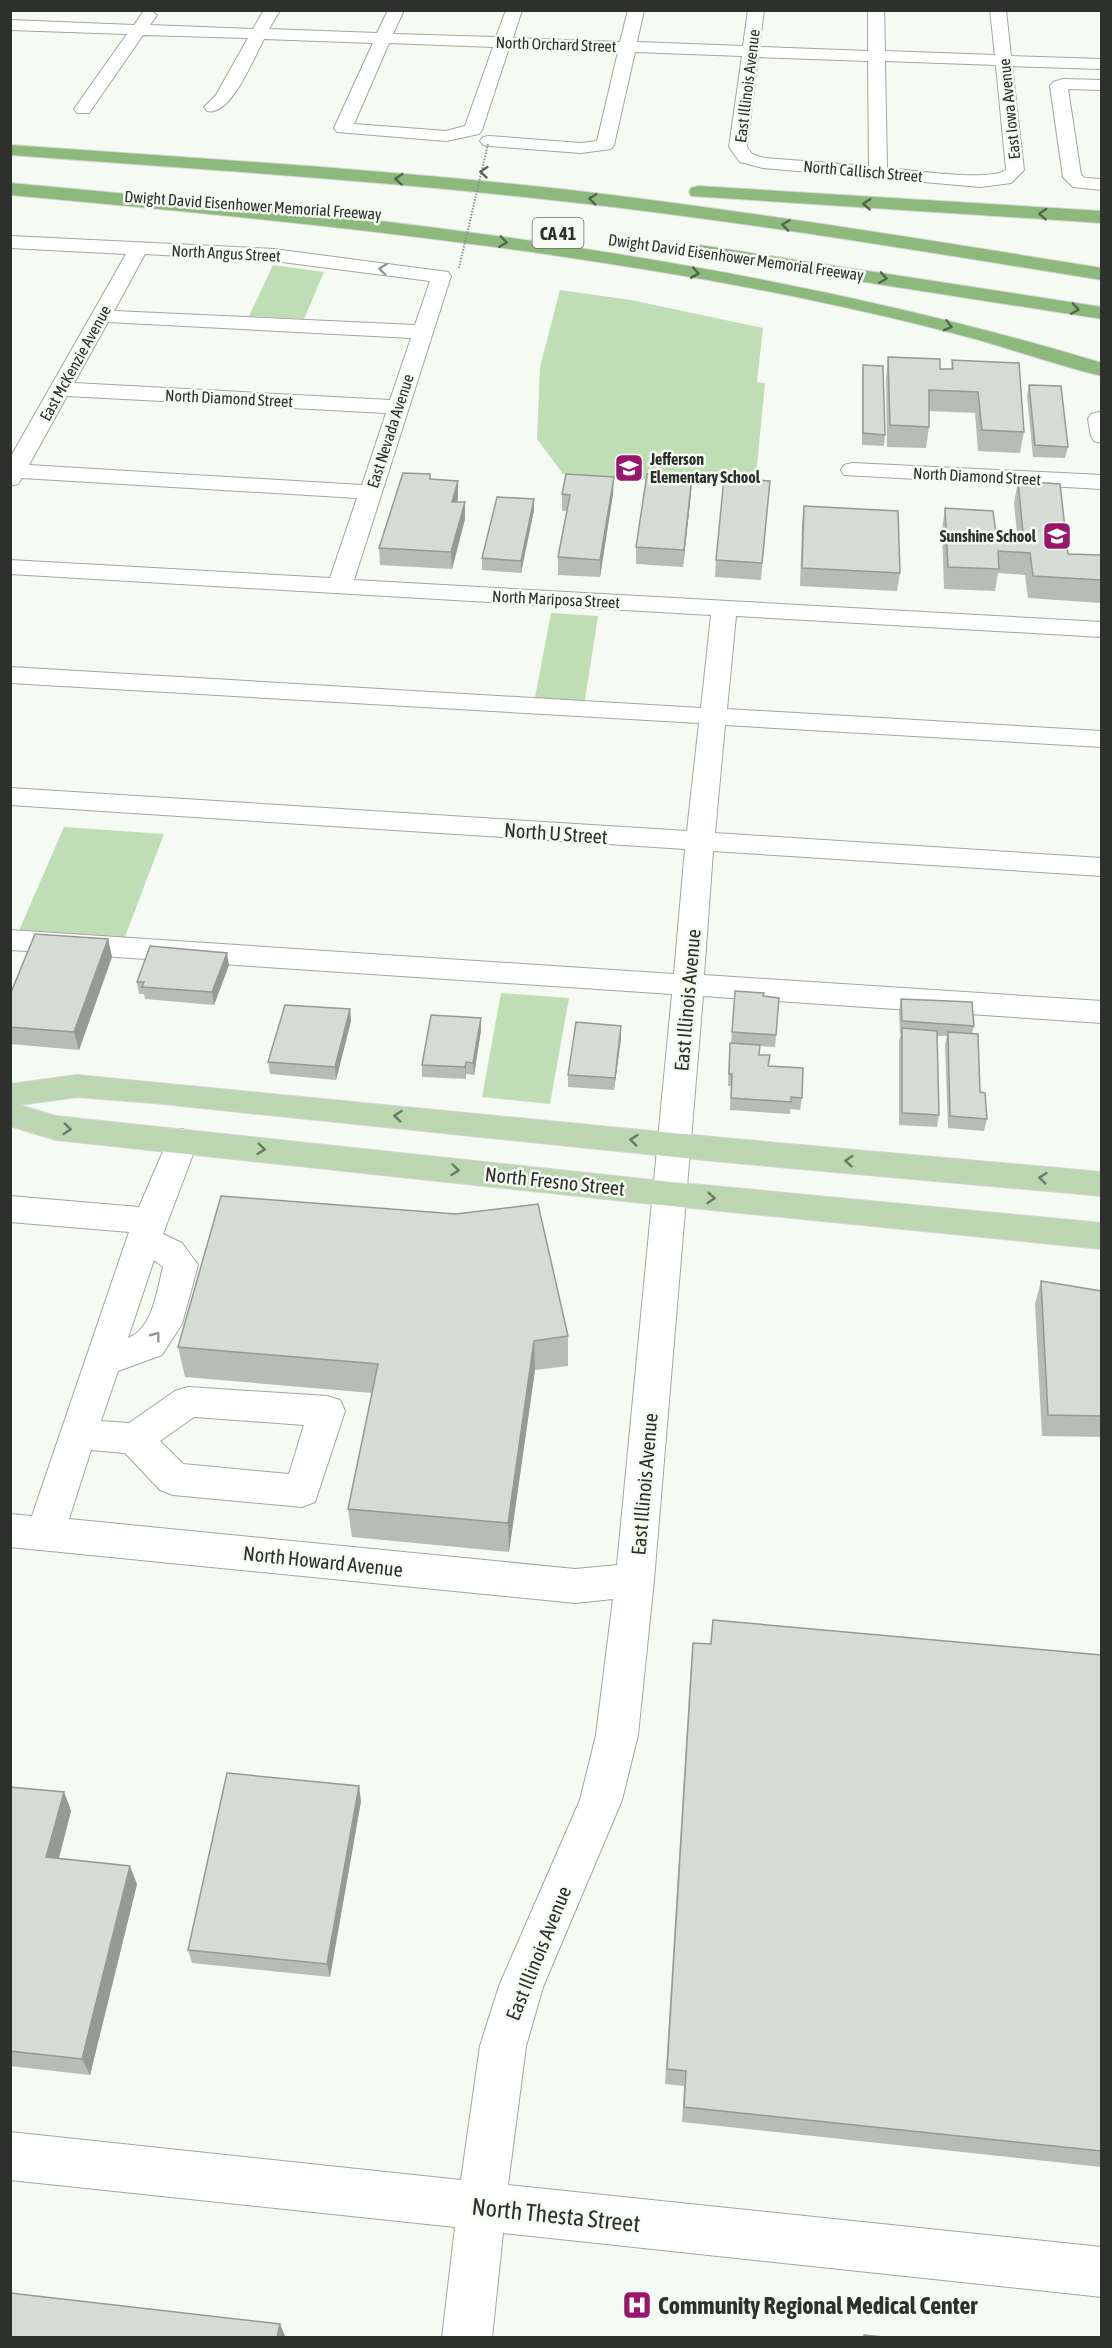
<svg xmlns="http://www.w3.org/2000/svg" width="1112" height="2348" viewBox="0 0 1112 2348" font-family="'Asap Condensed',sans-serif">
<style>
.green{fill:#c0deb5}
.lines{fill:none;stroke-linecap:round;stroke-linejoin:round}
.minor-casing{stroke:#a1a79e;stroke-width:2}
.major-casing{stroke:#d5d6d5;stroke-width:2}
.highway-casing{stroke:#d5d6d5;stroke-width:2}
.minor{fill:#fff;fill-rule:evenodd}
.major{fill:#bbd6b0;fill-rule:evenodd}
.highway{fill:#8dba7c;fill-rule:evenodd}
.path-bridge{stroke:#8c908a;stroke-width:2;stroke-dasharray:1.5 1.5;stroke-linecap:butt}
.wall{fill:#b7bdb5}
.shaded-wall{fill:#959a94}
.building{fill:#d5dcd3;stroke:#959a94;stroke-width:1.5}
.oneway{stroke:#53674c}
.oneway2{stroke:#969896}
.oneway3{stroke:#6d7b67}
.labels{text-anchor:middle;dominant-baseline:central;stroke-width:5;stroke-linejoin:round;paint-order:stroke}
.far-street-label{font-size:16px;fill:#2d302c;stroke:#f5fbf2}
.far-poi-label{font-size:16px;font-weight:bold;fill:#2d302c;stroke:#f5fbf2;text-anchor:start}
.shield{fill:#f5fbf2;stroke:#696d67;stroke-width:1.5}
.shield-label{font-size:18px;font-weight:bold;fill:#2d302c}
.street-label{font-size:20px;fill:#2d302c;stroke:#f5fbf2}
.near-street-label{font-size:24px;fill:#2d302c;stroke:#f5fbf2}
.near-poi-label{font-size:24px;font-weight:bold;fill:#2d302c;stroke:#f5fbf2;text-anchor:start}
</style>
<rect width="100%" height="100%" fill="#f5fbf2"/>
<g class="green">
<polygon points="273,265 324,272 304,319 249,316"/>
<polygon points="560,290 631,300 763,328 757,382 765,383 755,486 563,474 537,439 540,367"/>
<polygon points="551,613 598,616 584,706 534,703"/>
<polygon points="64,827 164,834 120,950 14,942"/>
<polygon points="501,993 569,998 550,1104 482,1097"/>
</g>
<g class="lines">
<g class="minor-casing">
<g id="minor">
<path d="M 150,10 L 157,15 L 150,25 L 253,29 L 264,10 L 280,10 L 269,29 L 377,33 L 388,10 L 404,10 L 393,34 L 496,37 L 506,10 L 522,10 L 513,38 L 620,42 L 628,10 L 644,10 L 637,42 L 743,46 L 748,10 L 764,10 L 759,47 L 868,51 L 868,10 L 884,10 L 885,51 L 995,55 L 990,10 L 1006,10 L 1011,56 L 1102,59 L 1102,69 L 1012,66 L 1024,170 L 1011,183 L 981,187 L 763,168 L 740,162 L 729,147 L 742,56 L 635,52 L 614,145 L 611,149 L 581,153 L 489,146 L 483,145 L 480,141 L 483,137 L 489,136 L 581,143 L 597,141 L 618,52 L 509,48 L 482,130 L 479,134 L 446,141 L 337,132 L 334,128 L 373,43 L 264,39 C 254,57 231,117 207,111 L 204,107 L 216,95 L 248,38 L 143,35 L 89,113 L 77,113 L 74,109 L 127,34 L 10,30 L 10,20 L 134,25 L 143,12 ZM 389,43 L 493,47 L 465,126 L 446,131 L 354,124 ZM 758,57 L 868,61 L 869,166 L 764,158 L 752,154 L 747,147 ZM 885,61 L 996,65 L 1006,170 C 990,182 910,170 887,168 Z"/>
<polygon points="1063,79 1102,80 1102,90 1068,89 1081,175 1085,178 1102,179 1102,190 1073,187 1063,177 1050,86 1053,82"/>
<path d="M 10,236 L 274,249 L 448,272 L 451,276 L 354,580 L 1102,622 L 1102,637 L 736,616 L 727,709 L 1102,731 L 1102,747 L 725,725 L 715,833 L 1102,858 L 1102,876 L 713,851 L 704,975 L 1102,1001 L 1102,1023 L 703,996 L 654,1580 L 638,1735 L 622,1800 L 543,1987 L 526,2046 L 508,2185 L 1102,2247 L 1102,2297 L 503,2233 L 492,2338 L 442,2338 L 455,2227 L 10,2180 L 10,2132 L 461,2180 L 480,2046 L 499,1986 L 580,1800 L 596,1735 L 613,1599 L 575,1603 L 10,1547 L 10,1514 L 32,1516 L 129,1232 L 10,1222 L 10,1196 L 139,1207 L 171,1133 L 182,1129 L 193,1133 L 198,1141 L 163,1234 L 182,1243 L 198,1265 L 182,1324 L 162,1355 L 118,1371 L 101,1421 L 129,1423 L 175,1391 L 188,1387 L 327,1396 L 340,1400 L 345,1411 L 315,1502 L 302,1507 L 173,1495 L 160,1490 L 125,1453 L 91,1450 L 69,1519 L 575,1569 L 617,1565 L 672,994 L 10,950 L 10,930 L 674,974 L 685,849 L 10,805 L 10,788 L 687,831 L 699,723 L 10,683 L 10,667 L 701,708 L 711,615 L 10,574 L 10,560 L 330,578 L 357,498 L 22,478 L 18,484 L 10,486 L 10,458 L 126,254 L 10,248 ZM 145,254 L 274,261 L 430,281 L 415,325 L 114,311 ZM 108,322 L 411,338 L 390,400 L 74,383 ZM 67,396 L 386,413 L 362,485 L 29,465 ZM 154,1260 L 163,1267 C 157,1290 153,1329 128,1338 ZM 194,1417 L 304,1425 L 289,1474 L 183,1464 L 160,1441 Z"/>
<polygon points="1099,412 1102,413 1102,443 1094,441 1091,436 1088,419 1091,414"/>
<polygon points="852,463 1102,475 1102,489 844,475 841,470 844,465"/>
</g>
</g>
<g class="major-casing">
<polygon id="major" points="77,1075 724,1138 1102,1172 1102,1196 724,1162 153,1103 77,1097 19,1105 56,1116 671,1182 1102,1223 1102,1249 671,1206 56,1140 10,1126 10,1084"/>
</g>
<g class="highway-casing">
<g id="highway">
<path d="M 10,145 C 194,158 378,169 561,189 C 742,210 922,239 1102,268 L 1102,280 C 922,251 742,221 561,201 C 378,180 194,169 10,155 Z"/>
<path d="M 10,183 C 380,217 745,255 1102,363 L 1102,376 C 1060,366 1020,352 979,340 C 909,321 838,305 767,291 C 517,243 264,218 10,195 Z"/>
<polygon points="698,186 1102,211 1102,223 691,196 689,192 691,188"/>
<polygon points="693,244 1102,307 1102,319 686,254 683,250 686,246"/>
</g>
</g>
<use href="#minor" class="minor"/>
<use href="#major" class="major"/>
<use href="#highway" class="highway"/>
<polyline class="path-bridge" points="459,268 488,144"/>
</g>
<g class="wall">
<polygon points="888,357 940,369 951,369 952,360 1024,432 1020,453 978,451 975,413 929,411 929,427 926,448 887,447 886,378"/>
<polygon points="863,365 885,435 884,446 862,445 862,376"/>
<polygon points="1029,385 1068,447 1065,458 1033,457 1027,396"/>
<polygon points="430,474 431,479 458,481 458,498 457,502 465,502 465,519 452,569 380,565 379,548"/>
<polygon points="692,476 691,493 683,567 636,564 636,547"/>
<polygon points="770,481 761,580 715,577 716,560"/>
<polygon points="1018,481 1068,554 1101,555 1101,603 1028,598 1025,575 998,573 995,591 944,589 942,530 945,508 997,541 1018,543 1014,503"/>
<polygon points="562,494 613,494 600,577 558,575 558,557 567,511 562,511"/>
<polygon points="804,506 900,573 897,591 800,586 802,523"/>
<polygon points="534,510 521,573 482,570 482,558"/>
<polygon points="108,939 112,957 79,1050 10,1044 10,995"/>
<polygon points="229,965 214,1005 145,999 144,994 139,994 137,982"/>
<polygon points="735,991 764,996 776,1035 775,1047 760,1046 759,1055 769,1066 802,1098 800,1110 790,1109 790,1114 730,1110 731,1086 728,1086 729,1055 730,1043 731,1043"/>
<polygon points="901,999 974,1026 972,1034 980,1092 987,1119 984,1131 948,1128 945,1045 947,1036 937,1036 939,1115 937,1127 899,1125 899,1040 901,1034 900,1034 899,1011"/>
<polygon points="350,1009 351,1021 336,1080 270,1074 268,1062"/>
<polygon points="481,1018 481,1030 474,1075 466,1074 466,1079 422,1077 422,1065"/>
<polygon points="621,1038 614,1090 568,1087 568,1075"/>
<polygon points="1041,1281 1101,1291 1101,1437 1042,1436 1035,1304"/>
<polygon points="568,1336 568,1366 535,1370 509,1552 352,1537 348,1509 372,1393 185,1377 178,1347"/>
<polygon points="713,1620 1101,1655 1101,2167 682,2122 684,2086 665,2084 691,1663 693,1643 710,1644"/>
<polygon points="10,1787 64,1792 71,1811 59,1859 137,1884 90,2075 10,2066"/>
<polygon points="361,1801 330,1977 192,1963 188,1950"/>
</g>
<g class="shaded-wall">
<polygon points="692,476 691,493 683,567 684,550"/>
<polygon points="614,477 613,494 600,577 600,560"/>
<polygon points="458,481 458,498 453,519 452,502"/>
<polygon points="534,499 534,510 521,573 521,561"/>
<polygon points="465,502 465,519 452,569 451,552"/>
<polygon points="108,939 112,957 79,1050 74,1032"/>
<polygon points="227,953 229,965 214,1005 212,992"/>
<polygon points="350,1009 351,1021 336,1080 335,1067"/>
<polygon points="481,1018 481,1030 474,1075 473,1063"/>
<polygon points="621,1026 621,1038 614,1090 615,1078"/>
<polygon points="466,1062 466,1079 465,1067"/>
<polygon points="534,1341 535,1370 509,1552 508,1523"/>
<polygon points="359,1786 361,1801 330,1977 327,1964"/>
<polygon points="64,1792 71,1811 54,1876 46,1857"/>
<polygon points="130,1866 137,1884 90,2075 82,2059"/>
<polygon points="280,2324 285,2336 285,2337 277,2337"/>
</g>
<g class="building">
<polygon points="888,357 940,359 940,369 953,369 952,360 1019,363 1024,432 982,430 978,392 929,390 929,427 890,425"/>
<polygon points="863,365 883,366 885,435 863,433"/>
<polygon points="1029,385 1061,386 1068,447 1035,445"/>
<polygon points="403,473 430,474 430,479 458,481 452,502 465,502 451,552 379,548"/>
<polygon points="566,474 614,477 600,560 558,557 570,495 562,494"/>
<polygon points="647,474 692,476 684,550 636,547"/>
<polygon points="724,478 770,481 762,563 716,560"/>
<polygon points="1018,481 1060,484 1068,554 1101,555 1101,580 1033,576 1030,553 998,551 999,569 948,567 945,508 993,511 997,541 1024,543"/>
<polygon points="497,497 534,499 521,561 482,558"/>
<polygon points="804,506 898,511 900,573 802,568"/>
<polygon points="35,934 108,939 74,1032 10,1027 10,995"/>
<polygon points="150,946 227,953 212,992 142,987 144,982 137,982"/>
<polygon points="735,991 764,993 763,996 779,998 776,1035 732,1032"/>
<polygon points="901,999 972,1002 974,1026 902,1021"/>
<polygon points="285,1005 350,1009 335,1067 268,1062"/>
<polygon points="431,1015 481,1018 473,1063 466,1062 465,1067 422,1065"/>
<polygon points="576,1022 621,1026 615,1078 568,1075"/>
<polygon points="902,1028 937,1031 939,1115 902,1113"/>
<polygon points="948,1032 978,1034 980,1092 985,1093 987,1119 950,1116"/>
<polygon points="730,1043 760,1045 759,1055 770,1055 768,1066 803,1068 802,1098 791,1097 791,1102 731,1098 732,1074 729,1074"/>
<polygon points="221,1196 456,1214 538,1204 568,1336 534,1341 508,1523 348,1509 378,1364 178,1347"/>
<polygon points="1041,1281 1101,1291 1101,1416 1048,1415"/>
<polygon points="713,1620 1101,1655 1101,2151 684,2107 686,2071 667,2069 693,1643 711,1644"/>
<polygon points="227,1773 359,1786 327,1964 188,1950"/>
<polygon points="10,1787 64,1792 46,1857 130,1866 82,2059 10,2051"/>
<polygon points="10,2293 280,2324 277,2337 10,2337"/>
<polygon points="864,2335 883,2337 864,2337"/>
</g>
<defs><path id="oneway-chevron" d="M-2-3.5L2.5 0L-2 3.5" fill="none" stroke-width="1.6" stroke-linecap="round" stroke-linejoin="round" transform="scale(1.5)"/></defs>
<g class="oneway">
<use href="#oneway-chevron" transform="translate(484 172) rotate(-175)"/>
<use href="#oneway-chevron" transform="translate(399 179) rotate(-176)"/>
<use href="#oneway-chevron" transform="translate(593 199) rotate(-174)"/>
<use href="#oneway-chevron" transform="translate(867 204) rotate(-176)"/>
<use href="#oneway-chevron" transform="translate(1043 214) rotate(-177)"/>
<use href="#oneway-chevron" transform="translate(786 225) rotate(-172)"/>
<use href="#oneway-chevron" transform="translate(503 242) rotate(8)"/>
<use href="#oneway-chevron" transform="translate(695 273) rotate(10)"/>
<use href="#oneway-chevron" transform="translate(883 278) rotate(9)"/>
<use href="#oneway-chevron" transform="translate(1075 309) rotate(9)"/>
<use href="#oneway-chevron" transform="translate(948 326) rotate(15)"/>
</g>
<g class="oneway2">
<use href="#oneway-chevron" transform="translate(383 269) rotate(-173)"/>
<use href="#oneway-chevron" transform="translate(156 1336) rotate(-53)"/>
</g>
<g class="oneway3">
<use href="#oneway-chevron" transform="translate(398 1116) rotate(-174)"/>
<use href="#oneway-chevron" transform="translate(67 1129) rotate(6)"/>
<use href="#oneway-chevron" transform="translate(634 1140) rotate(-174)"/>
<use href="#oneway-chevron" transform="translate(261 1149) rotate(6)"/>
<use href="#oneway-chevron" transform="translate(849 1161) rotate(-175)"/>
<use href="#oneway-chevron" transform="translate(455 1170) rotate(6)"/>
<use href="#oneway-chevron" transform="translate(1043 1178) rotate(-174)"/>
<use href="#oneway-chevron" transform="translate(711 1198) rotate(5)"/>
</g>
<defs>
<g id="school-square" transform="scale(1.5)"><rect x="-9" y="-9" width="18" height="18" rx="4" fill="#99166b" stroke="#f5fbf2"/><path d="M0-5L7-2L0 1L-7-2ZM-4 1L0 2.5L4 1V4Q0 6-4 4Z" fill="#fff"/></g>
<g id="hospital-square" transform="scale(1.5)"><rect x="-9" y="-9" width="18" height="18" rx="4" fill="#99166b" stroke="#f5fbf2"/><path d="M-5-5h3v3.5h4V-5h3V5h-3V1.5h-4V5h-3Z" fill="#fff"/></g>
</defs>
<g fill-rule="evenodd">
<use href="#school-square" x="629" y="468"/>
<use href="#school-square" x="1057" y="536"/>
<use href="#hospital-square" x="637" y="2305"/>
</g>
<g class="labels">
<g class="far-street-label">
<text transform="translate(556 44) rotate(2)">North Orchard Street</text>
<text transform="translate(747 86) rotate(-83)">East Illinois Avenue</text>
<text transform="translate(1009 109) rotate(-96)">East Iowa Avenue</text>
<text transform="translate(863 171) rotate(5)">North Callisch Street</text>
<text transform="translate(253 205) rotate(4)">Dwight David Eisenhower Memorial Freeway</text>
<text transform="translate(226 253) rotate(3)">North Angus Street</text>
<text transform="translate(736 257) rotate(8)">Dwight David Eisenhower Memorial Freeway</text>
<text transform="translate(75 363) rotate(-61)">East McKenzie Avenue</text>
<text transform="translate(229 398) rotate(3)">North Diamond Street</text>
<text transform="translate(390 431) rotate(-72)">East Nevada Avenue</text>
<text transform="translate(977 476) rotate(3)">North Diamond Street</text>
<text transform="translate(556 599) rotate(3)">North Mariposa Street</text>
</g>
<g class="far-poi-label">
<text x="650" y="459">Jefferson<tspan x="650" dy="18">Elementary School</tspan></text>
<text x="1036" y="536" text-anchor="end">Sunshine School</text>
</g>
<rect class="shield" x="532.5" y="218" width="51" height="30" rx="4.5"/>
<g class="shield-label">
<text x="558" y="233">CA 41</text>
</g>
<g class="street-label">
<text transform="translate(556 833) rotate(4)">North U Street</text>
<text transform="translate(687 1000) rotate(-85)">East Illinois Avenue</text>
<text transform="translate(555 1181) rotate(6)">North Fresno Street</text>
<text transform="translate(644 1484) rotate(-85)">East Illinois Avenue</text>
<text transform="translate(323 1561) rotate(6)">North Howard Avenue</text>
<text transform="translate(538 1953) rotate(-68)">East Illinois Avenue</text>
</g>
<g class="near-street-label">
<text transform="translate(556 2215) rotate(6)">North Thesta Street</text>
</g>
<g class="near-poi-label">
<text x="658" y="2305">Community Regional Medical Center</text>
</g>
</g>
<rect width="1112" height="2348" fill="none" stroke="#2d302c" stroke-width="24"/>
</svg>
